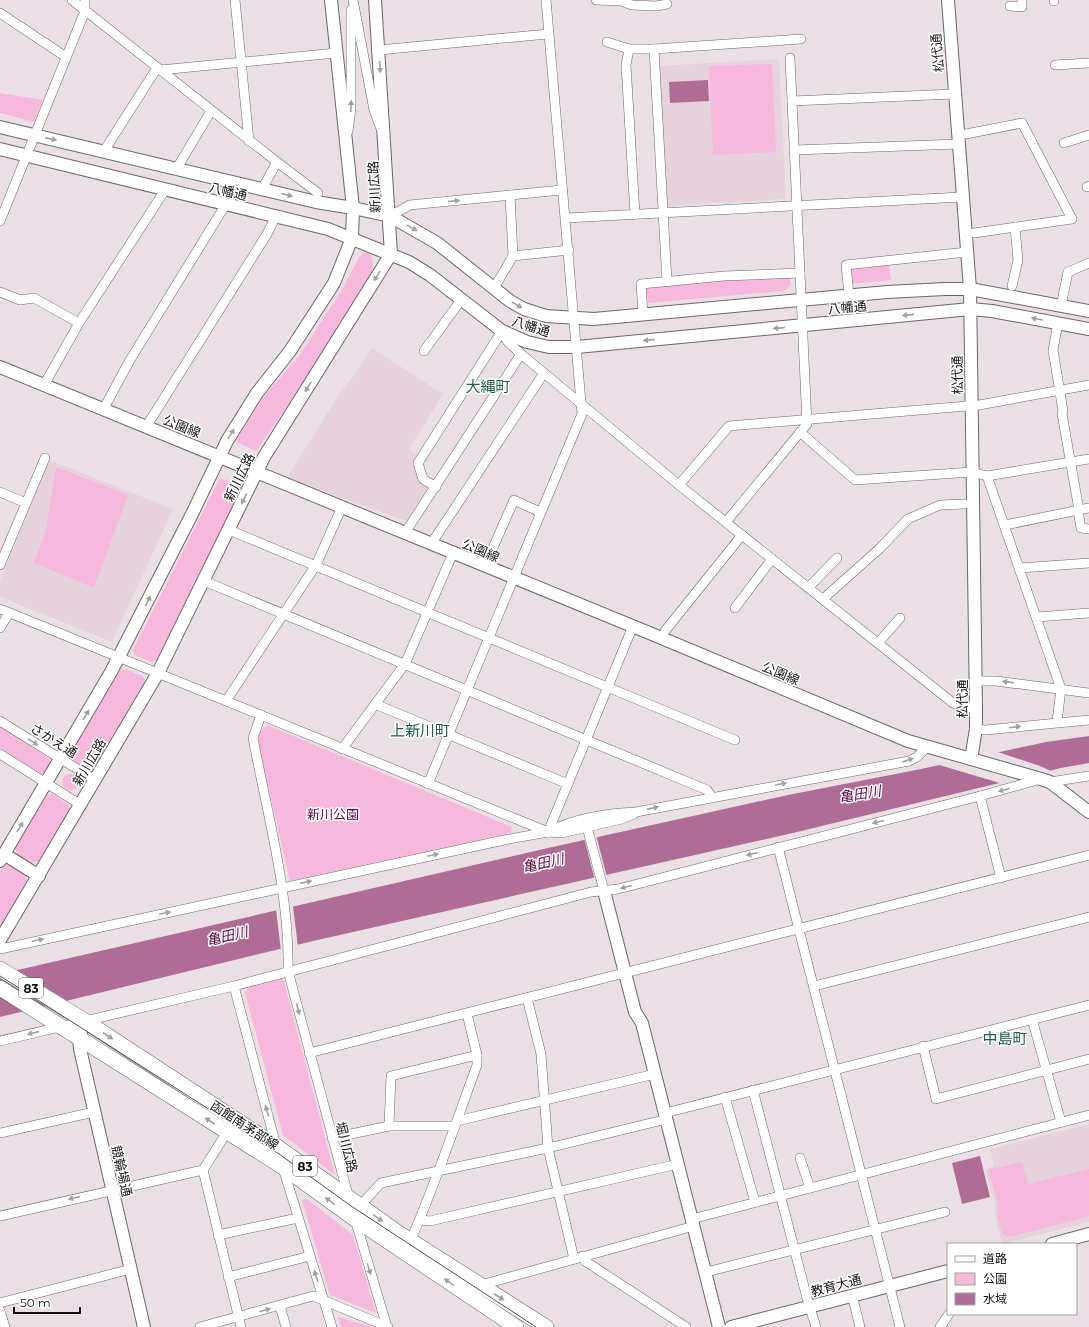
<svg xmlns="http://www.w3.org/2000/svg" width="1089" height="1327" viewBox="0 0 1089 1327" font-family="Montserrat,'Noto Sans JP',sans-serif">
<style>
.built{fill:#e5d2dd}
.green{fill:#f7b8de}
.water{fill:#af6d96}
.pier{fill:#ebdfe6}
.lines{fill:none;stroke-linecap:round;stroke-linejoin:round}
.minor-casing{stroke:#6f656b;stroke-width:10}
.tertiary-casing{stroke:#6f656b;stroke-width:14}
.primary-casing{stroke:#6f656b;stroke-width:16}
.minor{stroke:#fff;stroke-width:9}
.tertiary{stroke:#fff;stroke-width:12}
.primary{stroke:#fff;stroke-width:15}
.tram{stroke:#504a4e;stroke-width:1}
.oneway{fill:#a19fa0}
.labels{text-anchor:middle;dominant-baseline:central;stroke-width:3;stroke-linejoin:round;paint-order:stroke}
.shield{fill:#fff;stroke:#5a5859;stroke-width:1}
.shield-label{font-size:12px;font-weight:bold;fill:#141012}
.street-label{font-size:13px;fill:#141012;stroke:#fff}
.park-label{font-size:13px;fill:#5d0a47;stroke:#fff}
.water-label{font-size:14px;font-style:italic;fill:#590543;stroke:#fff}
.quarter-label{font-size:15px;fill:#1d5e43;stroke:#fff}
</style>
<rect width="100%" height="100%" fill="#ebdfe6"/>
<g class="built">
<polygon points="779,59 786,199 666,206 658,66"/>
<polygon points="372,348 443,394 409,450 419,457 416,464 433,489 409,522 287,478 341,391 352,378"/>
<polygon points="49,460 173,509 112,642 0,597 0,580"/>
<polygon points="1089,1124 1089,1222 1002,1244 995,1216 995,1203 985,1170 994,1165 990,1149"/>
</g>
<g class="green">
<polygon points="772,64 776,152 713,155 709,66"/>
<polygon points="0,93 43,100 34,122 0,113"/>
<path d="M 367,251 C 375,258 373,263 372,273 L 316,365 L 256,451 L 235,441 L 266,394 L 300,355 L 341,291 L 360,256 Z"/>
<polygon points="889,265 891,280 852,284 851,269"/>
<polygon points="789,278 791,285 784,291 648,303 646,290 648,288 726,280"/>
<polygon points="56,467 128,495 94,588 34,563 46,530"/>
<polygon points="220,478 243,487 158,660 152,662 135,655 133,650"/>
<polygon points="125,669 144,677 145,681 93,769 88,771 71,760 70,754 120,671"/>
<polygon points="267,725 512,827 511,833 290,881 258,742 260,732"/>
<polygon points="0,726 50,759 51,763 45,773 40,773 0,748"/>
<circle cx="70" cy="782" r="8"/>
<polygon points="52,794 69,805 70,812 39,861 32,863 17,855 15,848 47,795"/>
<polygon points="9,865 26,876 27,880 0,927 0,871 2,867"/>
<polygon points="283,978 335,1175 283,1135 245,993 248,988"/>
<polygon points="1022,1162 1028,1184 1089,1169 1089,1216 1010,1237 1002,1234 997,1213 998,1203 988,1170"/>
<polygon points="307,1199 353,1235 376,1313 330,1295 302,1200"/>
<polygon points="338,1317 373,1327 341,1327"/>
</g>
<g class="water">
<polygon points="708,80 709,101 670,103 669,82"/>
<polygon points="1089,736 1089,763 1061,768 797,832 313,941 0,1017 0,974 548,848 788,795 921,769 1046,742"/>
<polygon points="980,1156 990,1197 962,1204 952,1163"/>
</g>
<g class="pier">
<polygon points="995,751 1040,766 1053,772 1003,784 936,764"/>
<polygon points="596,835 607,877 595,880 584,838"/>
<polygon points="293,906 298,947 281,951 276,909"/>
</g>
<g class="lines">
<g class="minor-casing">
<g id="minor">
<polyline points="72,0 277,162 262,189"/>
<polyline points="235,0 249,141"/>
<polyline points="353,0 374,110 381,129"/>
<polyline points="596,0 621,1 632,5 656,6 667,4"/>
<polyline points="1054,1 1054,0"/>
<polyline points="1010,6 1022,7 1022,0"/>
<polyline points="0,13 66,57"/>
<polyline points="607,42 629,49 654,49 801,39"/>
<polyline points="629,49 626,65 635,214"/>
<polyline points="654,49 667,282"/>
<polyline points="379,50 548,34"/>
<polyline points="1055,65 1089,63"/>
<polyline points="160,70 336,53"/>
<polyline points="792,101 954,94"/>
<polyline points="348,131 351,108 351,10"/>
<polyline points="966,134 1022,123 1072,219 974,233"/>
<polyline points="1064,143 1089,135"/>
<polyline points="795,150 959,144"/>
<polyline points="104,151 157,68"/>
<polyline points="277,162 318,193"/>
<polyline points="177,168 211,111"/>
<polyline points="1087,187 1089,186"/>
<polyline points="390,216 410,205 562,190"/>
<polyline points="566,218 962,197"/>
<polyline points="0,221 85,11 85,0"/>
<polyline points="513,256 569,250"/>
<polyline points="1012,286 1018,260 1015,227"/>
<polyline points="494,288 513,256 510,195"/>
<polyline points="0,292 20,300 34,298 79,323"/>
<polyline points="849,295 846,265 967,252"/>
<polyline points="1061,306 1068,272 1089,263"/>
<polyline points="643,314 641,284 724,276 800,273"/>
<polyline points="1058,323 1053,350 1063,411 1062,414 1079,510"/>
<polyline points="424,351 461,300"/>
<polyline points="44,385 79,323 165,190"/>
<polyline points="103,410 130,360 226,204"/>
<polyline points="146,427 267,234 276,216"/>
<polyline points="800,432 855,480 972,472 987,476 1061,689 1057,722"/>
<polyline points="987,476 1089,459"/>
<polyline points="679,485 729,426 979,405 1089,385"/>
<polyline points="436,487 423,479 418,463 502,331 507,341 521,354 679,485 953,703 967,708 976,707"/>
<polyline points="0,492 26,503"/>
<polyline points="1078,511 1081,528 1089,529"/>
<polyline points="726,522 807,424 790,58"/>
<polyline points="1005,525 1089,508"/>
<polyline points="229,530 735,740"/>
<polyline points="405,533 521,354"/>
<polyline points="431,544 544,373"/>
<polyline points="0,565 45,458"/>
<polyline points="485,566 514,500 540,512"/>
<polyline points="1020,568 1089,563"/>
<polyline points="204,581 707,790 712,797"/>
<polyline points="809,587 837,558"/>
<polyline points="823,599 879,549 908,519 940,505 965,504"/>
<polyline points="735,608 772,559"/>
<polyline points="0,609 548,832"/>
<polyline points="1037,617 1089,613"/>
<polyline points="0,628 9,613"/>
<polyline points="665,631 742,535"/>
<polyline points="878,643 900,618"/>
<polyline points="976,681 996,681 1089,693"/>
<polyline points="226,701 316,565 342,507"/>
<polyline points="375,704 568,784"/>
<path d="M 261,715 L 253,738 C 267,813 290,895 288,971 L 348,1195"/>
<polyline points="0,721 95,780"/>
<polyline points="976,729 986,730 1089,720"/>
<polyline points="342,749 405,664 453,553"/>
<polyline points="0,754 81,805"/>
<polyline points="1050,782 1089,776"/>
<polyline points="428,784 582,414 546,0"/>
<polyline points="980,796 1001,878"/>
<polyline points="587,827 622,819 634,814"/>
<path d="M 548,832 C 573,819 607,813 636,812 L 909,761 L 917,757 L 927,747"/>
<polyline points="548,832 633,626"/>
<polyline points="778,847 900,1327"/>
<polyline points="0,949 504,840 548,832 562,833 587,827 604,891"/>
<polyline points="234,986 276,1146"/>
<polyline points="814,986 1089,917"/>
<polyline points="527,998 541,1054 548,1148 574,1259"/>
<polyline points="1032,1019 1061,1122"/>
<polyline points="0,1041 234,986 591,892 618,889 980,796 1041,779"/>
<polyline points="923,1046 936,1099 1089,1059"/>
<polyline points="309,1053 1089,855"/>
<polyline points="753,1090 807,1298 816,1327"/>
<polyline points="725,1097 755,1202"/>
<polyline points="665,1113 1089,1005"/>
<polyline points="457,1121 655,1074"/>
<polyline points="389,1126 391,1076 477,1055"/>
<polyline points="0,1133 94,1112"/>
<polyline points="332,1138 389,1126 455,1126"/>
<polyline points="800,1158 810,1188"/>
<polyline points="283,1168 332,1327"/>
<polyline points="203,1170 241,1327"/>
<polyline points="360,1206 381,1183 548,1148 667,1119"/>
<polyline points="0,1216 203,1170 229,1129"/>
<polyline points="355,1219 387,1327"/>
<polyline points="692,1219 1089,1115"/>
<polyline points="421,1220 430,1221 678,1164"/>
<polyline points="218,1235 298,1218"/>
<path d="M 409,1244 C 435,1186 455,1125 477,1065 L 477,1055 L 467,1014"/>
<polyline points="583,1256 585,1261 686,1327"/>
<polyline points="706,1272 945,1212"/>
<polyline points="228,1277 310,1256"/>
<polyline points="481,1285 694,1226"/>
<polyline points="852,1295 860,1327"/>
<polyline points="0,1303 131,1269"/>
<polyline points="280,1306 286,1327"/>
<polyline points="0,1311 5,1327"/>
<polyline points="200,1327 313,1296 388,1327"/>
<polyline points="940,1327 949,1314"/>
</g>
</g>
<g class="tertiary-casing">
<g id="tertiary">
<polyline points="948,0 970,289 976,707 976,729 971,759"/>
<polyline points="0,127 316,202 353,208 390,216 437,243 510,301 524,309 546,316 594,319 887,292 945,289 970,289 1089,311"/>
<polyline points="0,149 328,229 409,262 430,275 502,331 527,342 549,347 577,347 970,309 992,311 1089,329"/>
<polyline points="0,367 647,632 908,741 1041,779 1050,782 1089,812"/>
<polyline points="4,854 39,876"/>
<polyline points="0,861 111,672 192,514 227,441 257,393 290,351 334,283 352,238 353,208 331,0"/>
<polyline points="604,891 635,1012 642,1023 719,1327"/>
<polyline points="0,940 158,673 264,457 391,254 375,0"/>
<polyline points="85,1021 79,1037 80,1049 144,1327"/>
<polyline points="1052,1244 1089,1234"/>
<polyline points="731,1327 948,1271"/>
</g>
</g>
<g class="primary-casing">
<g id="primary">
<polyline points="0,969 85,1021 276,1146 397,1232 546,1327"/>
<polyline points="0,988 283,1167 355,1219 516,1327"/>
</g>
</g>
<use href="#minor" class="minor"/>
<use href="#tertiary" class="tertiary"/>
<use href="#primary" class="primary"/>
<polyline class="tram" points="0,976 279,1154 351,1206 536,1327"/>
</g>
<defs><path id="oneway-solid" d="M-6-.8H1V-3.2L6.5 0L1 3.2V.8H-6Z"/></defs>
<g class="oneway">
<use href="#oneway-solid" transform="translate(380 67) rotate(86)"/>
<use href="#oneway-solid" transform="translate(351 106) rotate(-88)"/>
<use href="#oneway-solid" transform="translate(51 139) rotate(13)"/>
<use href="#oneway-solid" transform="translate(287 195) rotate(14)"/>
<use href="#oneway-solid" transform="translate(454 201) rotate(-6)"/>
<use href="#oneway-solid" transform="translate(412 228) rotate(29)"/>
<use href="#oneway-solid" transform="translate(377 276) rotate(122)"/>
<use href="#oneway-solid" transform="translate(517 305) rotate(31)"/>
<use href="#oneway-solid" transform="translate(908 315) rotate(174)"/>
<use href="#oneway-solid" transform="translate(1037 319) rotate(-170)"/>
<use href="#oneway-solid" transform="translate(779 328) rotate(175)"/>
<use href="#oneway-solid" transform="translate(649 340) rotate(175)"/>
<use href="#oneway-solid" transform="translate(308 387) rotate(122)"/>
<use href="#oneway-solid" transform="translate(231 434) rotate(-58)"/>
<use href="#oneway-solid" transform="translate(244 499) rotate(116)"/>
<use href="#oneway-solid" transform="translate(148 601) rotate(-63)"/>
<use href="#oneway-solid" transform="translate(1008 682) rotate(-173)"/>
<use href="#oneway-solid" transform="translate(86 715) rotate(-60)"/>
<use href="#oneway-solid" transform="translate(1015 727) rotate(-7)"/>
<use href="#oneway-solid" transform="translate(33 742) rotate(32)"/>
<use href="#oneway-solid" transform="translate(908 760) rotate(-19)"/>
<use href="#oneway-solid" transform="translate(781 784) rotate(-10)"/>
<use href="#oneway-solid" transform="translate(1004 790) rotate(164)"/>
<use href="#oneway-solid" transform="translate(653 808) rotate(-13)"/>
<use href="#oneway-solid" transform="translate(878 822) rotate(166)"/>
<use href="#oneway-solid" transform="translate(20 827) rotate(-59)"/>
<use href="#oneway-solid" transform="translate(752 854) rotate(165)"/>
<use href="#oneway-solid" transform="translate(433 855) rotate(-12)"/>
<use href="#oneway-solid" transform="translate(306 882) rotate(-12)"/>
<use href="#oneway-solid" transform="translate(626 887) rotate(165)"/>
<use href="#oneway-solid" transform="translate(165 913) rotate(-12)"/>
<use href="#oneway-solid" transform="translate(38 940) rotate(-12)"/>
<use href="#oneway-solid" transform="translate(298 1009) rotate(75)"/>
<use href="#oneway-solid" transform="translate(33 1033) rotate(167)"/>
<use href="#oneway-solid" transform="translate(108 1036) rotate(33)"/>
<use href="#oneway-solid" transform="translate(267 1111) rotate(-105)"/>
<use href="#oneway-solid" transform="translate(210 1121) rotate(-147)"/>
<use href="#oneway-solid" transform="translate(74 1198) rotate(167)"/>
<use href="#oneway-solid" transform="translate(330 1201) rotate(-144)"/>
<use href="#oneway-solid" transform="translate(378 1218) rotate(34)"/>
<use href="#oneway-solid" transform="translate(369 1269) rotate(73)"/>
<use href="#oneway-solid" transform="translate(316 1276) rotate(-108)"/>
<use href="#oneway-solid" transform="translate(449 1282) rotate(-146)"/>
<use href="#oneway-solid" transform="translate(499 1297) rotate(33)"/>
<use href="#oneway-solid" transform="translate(265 1310) rotate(-16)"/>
</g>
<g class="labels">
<g class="shield">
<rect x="19" y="978" width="24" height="20" rx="3"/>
<rect x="293" y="1156" width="24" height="20" rx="3"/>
</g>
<g class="shield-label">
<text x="31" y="988">83</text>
<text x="305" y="1166">83</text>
</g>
<g class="street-label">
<text transform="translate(937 53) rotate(-95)">松代通</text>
<text transform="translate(374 187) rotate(-93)">新川広路</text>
<text transform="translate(228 191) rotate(13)">八幡通</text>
<text transform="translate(847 307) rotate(-5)">八幡通</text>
<text transform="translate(531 326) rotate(18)">八幡通</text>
<text transform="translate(957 375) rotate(-91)">松代通</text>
<text transform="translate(182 426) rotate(22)">公園線</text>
<text transform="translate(239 477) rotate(-64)">新川広路</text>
<text transform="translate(481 550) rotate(23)">公園線</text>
<text transform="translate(781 673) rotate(23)">公園線</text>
<text transform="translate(962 699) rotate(-90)">松代通</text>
<text transform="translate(54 740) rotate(32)">さかえ通</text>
<text transform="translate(89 762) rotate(-60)">新川広路</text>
<text transform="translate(245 1125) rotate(33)">函館南茅部線</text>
<text transform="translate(347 1147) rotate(76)">堀川広路</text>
<text transform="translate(122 1171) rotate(77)">競輪場通</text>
<text transform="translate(836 1285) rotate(-15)">教育大通</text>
</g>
<g class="park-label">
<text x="333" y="814">新川公園</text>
</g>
<g class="water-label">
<text transform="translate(860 794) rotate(-9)">亀田川</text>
<text transform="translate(543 863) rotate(-13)">亀田川</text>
<text transform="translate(227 936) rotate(-13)">亀田川</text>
</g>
<g class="quarter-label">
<text x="488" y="386">大縄町</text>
<text x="420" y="730">上新川町</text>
<text x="1005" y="1038">中島町</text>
</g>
</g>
<rect x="947" y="1243" width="130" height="72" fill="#ffffff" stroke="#a19fa0"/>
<rect x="955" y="1256" width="20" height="6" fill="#ffffff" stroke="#a19fa0"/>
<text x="983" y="1263" font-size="12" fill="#141012">道路</text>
<rect x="955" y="1273" width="20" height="12" fill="#f7b8de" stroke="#a19fa0"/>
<text x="983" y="1283" font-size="12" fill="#141012">公園</text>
<rect x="955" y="1293" width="20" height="12" fill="#af6d96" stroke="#a19fa0"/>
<text x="983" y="1303" font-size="12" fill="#141012">水域</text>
<path d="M14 1307v6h66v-6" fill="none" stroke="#141012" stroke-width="2"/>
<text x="20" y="1307" font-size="12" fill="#141012" stroke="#ffffff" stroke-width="3" paint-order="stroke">50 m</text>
</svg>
